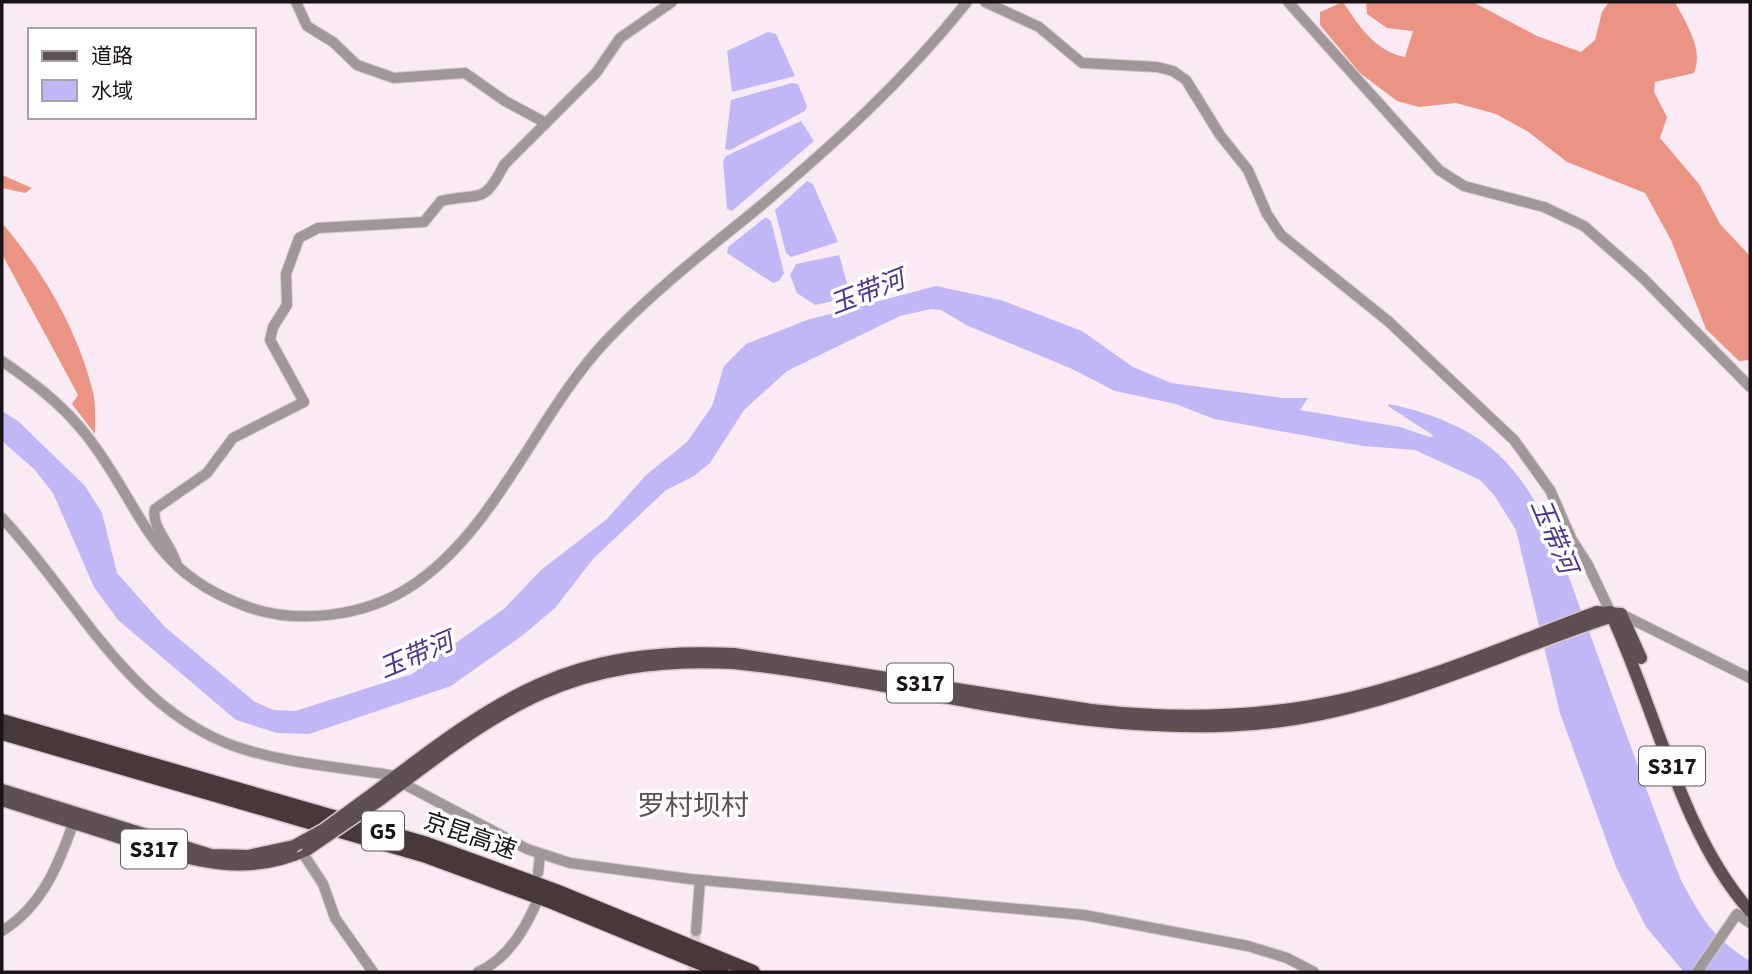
<svg xmlns="http://www.w3.org/2000/svg" width="1752" height="974" viewBox="0 0 1752 974" font-family="'Source Sans 3','Noto Sans SC',sans-serif">
<style>
.forest{fill:#ec9484}
.water{fill:#c2b7f6}
.lines{fill:none;stroke-linecap:round;stroke-linejoin:round}
.minor-tunnel{stroke:#d8cad2;stroke-width:10;stroke-dasharray:10 5;stroke-linecap:butt}
.minor-casing{stroke:#d6c8d0;stroke-width:12}
.major-casing{stroke:#d6c8d0;stroke-width:15}
.highway-casing{stroke:#d6c8d0;stroke-width:17}
.minor{stroke:#9f9798;stroke-width:10}
.major{stroke:#5e5052;stroke-width:12}
.highway{stroke:#47383a;stroke-width:14}
.major-bridge-casing{stroke:#d6c8d0;stroke-width:15;stroke-linecap:butt}
.major-bridge{stroke:#5e5052;stroke-width:12}
.labels{text-anchor:middle;dominant-baseline:central;stroke-width:7;stroke-linejoin:round;paint-order:stroke}
.shield{fill:#fff;stroke:#5f5a5d;stroke-width:2}
.shield-label{font-size:23px;font-weight:bold;fill:#1a1418}
.street-label{font-size:24px;fill:#1a1418;stroke:#fff}
.water-label{font-size:26px;font-style:italic;fill:#4e358e;stroke:#fff}
.quarter-label{font-size:28px;fill:#5d5058;stroke:#fff}
</style>
<rect width="100%" height="100%" fill="#faeaf3"/>
<g class="forest">
<path d="M 1343,2 C 1359,26 1375,51 1405,57 L 1413,31 L 1387,28 L 1367,14 L 1366,2 L 1473,2 L 1537,36 L 1581,52 L 1595,40 L 1602,12 L 1609,2 L 1675,2 C 1686,24 1704,48 1694,73 L 1655,82 L 1654,92 L 1667,117 L 1660,138 L 1699,184 L 1720,224 L 1750,256 L 1750,360 L 1739,361 L 1706,329 L 1671,240 L 1645,193 L 1567,162 L 1527,131 L 1496,114 L 1456,103 L 1419,107 L 1397,101 L 1360,73 L 1320,25 L 1320,12 Z"/>
<polygon points="2,175 32,188 25,193 2,188"/>
<path d="M 2,223 C 43,271 78,330 93,392 C 96,405 95,421 95,434 L 72,404 L 78,395 L 2,254 Z"/>
</g>
<g class="water">
<polygon points="768,32 776,34 795,76 732,92 727,51"/>
<polygon points="792,83 798,84 807,106 805,111 730,150 725,149 731,100"/>
<polygon points="801,121 814,141 732,211 727,209 723,161 726,156"/>
<polygon points="807,181 813,184 838,242 791,257 786,253 775,210"/>
<polygon points="766,217 771,221 784,273 779,281 773,283 727,253 728,247"/>
<polygon points="839,255 851,297 815,305 797,293 790,275 796,264"/>
<path d="M 936,286 L 1001,300 L 1082,331 L 1133,367 L 1171,383 L 1283,398 L 1308,398 L 1300,410 L 1400,427 L 1429,437 L 1434,436 L 1388,406 L 1389,404 C 1428,412 1471,428 1499,455 C 1548,502 1566,573 1590,634 C 1620,716 1649,799 1681,880 C 1701,918 1713,938 1750,961 L 1750,972 L 1684,972 L 1646,927 L 1616,867 L 1560,713 L 1516,530 L 1494,495 L 1480,480 L 1415,450 L 1363,446 L 1214,419 L 1176,404 L 1115,391 L 1070,368 L 968,326 L 941,310 L 931,309 L 900,316 L 787,371 L 744,410 L 710,463 L 694,476 L 666,490 L 593,559 L 555,608 L 523,635 L 451,686 L 309,734 L 277,733 L 236,720 L 118,620 L 94,587 L 53,493 L 34,469 L 2,441 L 2,411 L 18,421 L 85,486 L 102,513 L 117,573 L 165,627 L 255,702 L 274,710 L 295,711 L 412,674 L 505,608 L 541,570 L 607,519 L 646,475 L 687,442 L 712,406 L 724,366 L 746,344 L 807,320 Z"/>
</g>
<g class="lines">
<polyline class="minor-tunnel" points="692,972 696,931"/>
<g class="minor-casing">
<g id="minor">
<polyline points="296,2 307,26 333,42 357,65 394,78 465,73 505,101 546,123"/>
<polyline points="985,2 1039,27 1082,63 1157,67 1173,71 1186,80 1220,135 1248,170 1267,214 1281,235 1388,321 1514,440 1550,490 1572,540 1588,565 1610,611"/>
<polyline points="1288,2 1439,170 1464,186 1544,207 1584,226 1643,278 1750,387"/>
<path d="M 2,361 C 34,383 63,405 87,436 C 144,509 147,571 248,607 C 299,625 365,616 410,587 C 496,531 536,416 605,342 C 651,293 705,251 757,209 C 833,145 905,80 967,2"/>
<path d="M 2,518 C 76,596 126,707 234,746 C 286,764 342,767 396,776"/>
<path d="M 177,566 C 174,547 150,527 155,509 L 207,473 L 233,438 L 304,402 L 270,340 L 273,327 L 287,305 L 286,274 L 299,238 L 318,228 L 424,222 L 441,201 C 481,192 483,206 504,165 L 596,73 L 620,38 L 672,2"/>
<polyline points="1621,614 1750,678"/>
<polyline points="402,783 527,849 570,863 690,879 1084,915 1248,946 1287,958 1314,972"/>
<polyline points="302,852 323,884 335,918 373,972"/>
<polyline points="538,873 540,854"/>
<path d="M 2,931 C 44,905 60,861 76,816"/>
<polyline points="696,931 700,880"/>
<path d="M 478,972 C 506,960 523,933 535,906"/>
<polyline points="1697,972 1737,914 1750,923"/>
</g>
</g>
<g class="major-casing">
<g id="major">
<path d="M 1610,612 C 1655,706 1681,834 1750,911"/>
<polyline points="1621,614 1641,658"/>
<polyline points="2,790 211,855 248,856 294,846"/>
<path d="M 375,792 C 501,696 569,646 734,654 L 1091,710 C 1178,720 1265,718 1350,698 C 1435,678 1516,642 1597,612 L 1621,614"/>
<path d="M 381,799 C 505,705 570,656 734,663 C 915,682 1097,745 1281,721 C 1400,705 1506,650 1619,614"/>
<path d="M 2,800 C 40,812 77,824 115,836 C 181,857 241,881 308,849"/>
</g>
</g>
<g class="highway-casing">
<g id="highway">
<polyline points="2,721 427,844 556,891 753,972"/>
<polyline points="2,733 423,855 552,902 722,972"/>
</g>
</g>
<use href="#minor" class="minor"/>
<use href="#major" class="major"/>
<use href="#highway" class="highway"/>
<g class="major-bridge-casing">
<g id="major-bridge">
<polyline points="294,846 323,830 375,792"/>
<polyline points="308,849 381,799"/>
</g>
</g>
<use href="#major-bridge" class="major-bridge"/>
</g>
<g class="labels">
<g class="shield">
<rect x="887" y="663.5" width="66" height="39" rx="5"/>
<rect x="1639" y="746.5" width="66" height="39" rx="5"/>
<rect x="362" y="811.5" width="42" height="39" rx="5"/>
<rect x="121" y="829.5" width="66" height="39" rx="5"/>
</g>
<g class="shield-label">
<text x="920" y="683">S317</text>
<text x="1672" y="766">S317</text>
<text x="383" y="831">G5</text>
<text x="154" y="849">S317</text>
</g>
<g class="street-label">
<text transform="translate(470 836) rotate(19)">京昆高速</text>
</g>
<g class="water-label">
<text transform="translate(867 292) rotate(-21)">玉带河</text>
<text transform="translate(1554 536) rotate(67)">玉带河</text>
<text transform="translate(416 655) rotate(-23)">玉带河</text>
</g>
<g class="quarter-label">
<text x="693" y="806">罗村坝村</text>
</g>
</g>
<rect width="1752" height="974" fill="none" stroke="#1a1418" stroke-width="7"/>
<rect x="28" y="28" width="228" height="91" fill="#ffffff" stroke="#a3a1a3" stroke-width="2"/>
<rect x="42" y="51" width="35" height="10" fill="#5e5052" stroke="#a3a1a3" stroke-width="2"/>
<text x="91" y="63" font-size="21" fill="#1a1418">道路</text>
<rect x="42" y="80" width="35" height="21" fill="#c2b7f6" stroke="#a3a1a3" stroke-width="2"/>
<text x="91" y="98" font-size="21" fill="#1a1418">水域</text>
</svg>
